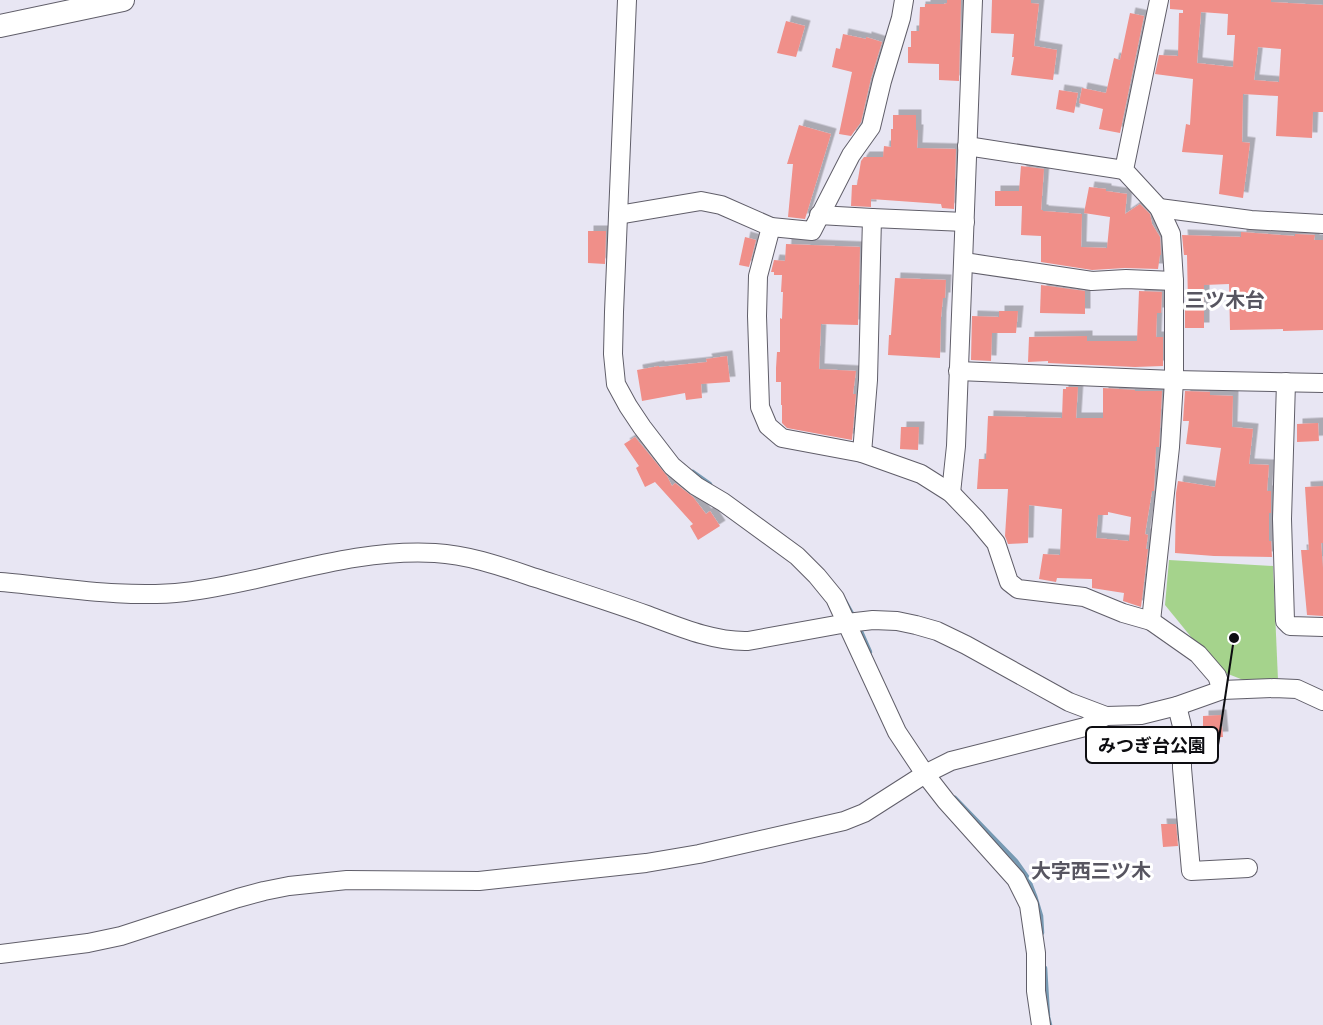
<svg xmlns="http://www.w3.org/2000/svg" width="1323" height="1025" viewBox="0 0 1323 1025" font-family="Overpass,'Noto Sans JP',sans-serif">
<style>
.green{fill:#a5d38c}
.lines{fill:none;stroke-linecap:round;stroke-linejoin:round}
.stream{stroke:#779ab3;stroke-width:4.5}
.building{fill:#f08f89;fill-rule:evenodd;filter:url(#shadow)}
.minor-casing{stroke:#605e69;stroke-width:20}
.tertiary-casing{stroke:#605e69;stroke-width:24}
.minor{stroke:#fff;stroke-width:18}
.tertiary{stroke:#fff;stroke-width:22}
.labels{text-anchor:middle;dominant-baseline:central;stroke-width:6;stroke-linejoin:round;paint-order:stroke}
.quarter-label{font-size:20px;font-weight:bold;fill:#575560;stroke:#fff}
.leader{fill:none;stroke:#0d0d11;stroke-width:2}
.callout-dot{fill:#0d0d11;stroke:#fff;stroke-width:2}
.callout{fill:#fff;stroke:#0d0d11;stroke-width:2}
.callout-label{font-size:18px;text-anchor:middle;font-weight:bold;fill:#0d0d11}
</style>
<defs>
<filter id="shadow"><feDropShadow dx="5.5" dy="-5.5" stdDeviation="0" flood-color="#0004"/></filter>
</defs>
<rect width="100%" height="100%" fill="#e8e6f3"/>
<polygon class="green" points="1169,560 1273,566 1278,680 1256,685 1218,670 1165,605"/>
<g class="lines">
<g class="stream">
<polyline points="693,472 710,484"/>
<polyline points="845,601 854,617"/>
<polyline points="859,627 870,652"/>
<polyline points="955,798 1016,861 1028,878 1035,896 1041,916 1042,933"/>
<polyline points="1045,968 1048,1017 1050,1025"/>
</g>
</g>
<g class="building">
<polygon points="947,0 961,0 959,81 939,80 939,64 908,63 908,47 911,47 911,31 919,31 920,7 925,7 925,4 944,4 947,3"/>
<polygon points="992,0 1031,0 1031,3 1039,4 1034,46 1057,50 1053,80 1011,75 1014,57 1012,57 1014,34 991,33"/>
<path d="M 1170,0 L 1271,0 L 1271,2 L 1323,5 L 1323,112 L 1313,112 L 1312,138 L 1276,136 L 1278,96 L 1243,94 L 1242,142 L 1250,143 L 1243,198 L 1219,194 L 1223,155 L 1182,152 L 1186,124 L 1190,125 L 1193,79 L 1155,74 L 1159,55 L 1178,56 L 1179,13 L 1183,13 L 1183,10 L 1170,9 ZM 1201,12 L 1228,14 L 1227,35 L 1235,35 L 1233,67 L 1197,63 ZM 1258,47 L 1281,49 L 1279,82 L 1254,80 Z"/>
<polygon points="1130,13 1144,16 1120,133 1099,129 1103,109 1079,103 1082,88 1106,93 1114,58 1120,60"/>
<polygon points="786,21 805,26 796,57 777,53"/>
<polygon points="843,34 866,39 866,37 882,42 871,78 861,122 851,136 839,134 852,72 832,67 836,48 840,49"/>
<polygon points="1059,90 1078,93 1074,113 1056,109"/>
<polygon points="893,115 916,115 916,130 918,130 917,148 956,149 954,209 942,208 941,204 871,199 871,207 851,206 852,185 857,185 861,161 864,157 883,157 884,146 891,147 891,129 893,129"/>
<polygon points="799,125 831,134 805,219 788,217 793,164 787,164"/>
<polygon points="1021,166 1044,169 1041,210 1043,210 1043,211 1082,214 1081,247 1107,248 1110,217 1084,213 1089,187 1106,189 1106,191 1127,194 1125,214 1140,204 1150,214 1152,224 1160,237 1161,255 1160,255 1158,269 1125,268 1092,270 1041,262 1041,236 1021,235 1022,206 995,206 995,191 1019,191"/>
<polygon points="588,231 606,231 605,264 588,263"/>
<polygon points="1241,232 1295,236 1295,234 1315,235 1314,240 1323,240 1323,330 1283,331 1283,329 1230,330 1229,284 1204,285 1204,328 1185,328 1185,303 1188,303 1187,255 1184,255 1182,235 1241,237"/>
<polygon points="745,237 756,240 749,267 739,265"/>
<polygon points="786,244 860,247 858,325 821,324 819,369 856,371 853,394 856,394 852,440 787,428 782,423 782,405 781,405 781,382 776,382 776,368 777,352 780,352 780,318 782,319 783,292 781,292 782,275 774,275 774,272 771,272 774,260 785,261"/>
<polygon points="895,278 946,280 945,298 943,298 941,317 940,358 888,355 889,335 891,335"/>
<polygon points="1041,285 1085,291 1085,314 1040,313"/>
<polygon points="1139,291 1162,292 1161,313 1157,313 1156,337 1163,337 1163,366 1135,367 1048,363 1048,361 1028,362 1029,337 1087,336 1087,341 1137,341"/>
<polygon points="999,311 1018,311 1016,333 992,333 991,361 971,360 972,316 999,317"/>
<polygon points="727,356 730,382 701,384 702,398 686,400 685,393 642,401 637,370 659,366 659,367 707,362 706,359"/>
<path d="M 1066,387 L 1078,387 L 1076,418 L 1103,418 L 1103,388 L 1135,390 L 1135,391 L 1162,391 L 1159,447 L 1156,447 L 1154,491 L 1152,491 L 1145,534 L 1148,535 L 1146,549 L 1148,549 L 1141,607 L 1123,601 L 1124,593 L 1092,588 L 1092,579 L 1057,578 L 1056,582 L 1039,579 L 1043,554 L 1060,555 L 1062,509 L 1029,505 L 1028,543 L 1008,544 L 1005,536 L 1008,489 L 977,489 L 979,459 L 986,459 L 988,416 L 1062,418 L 1063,389 L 1066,389 ZM 1108,512 L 1131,517 L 1129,541 L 1096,538 L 1098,515 L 1108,515 Z"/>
<polygon points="1185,391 1210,392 1210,395 1233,396 1232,427 1253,429 1249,464 1269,465 1267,491 1271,491 1271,513 1269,513 1269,541 1271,541 1272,557 1214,556 1175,553 1176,493 1178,481 1215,487 1221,448 1186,444 1189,421 1183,421"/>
<polygon points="1318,423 1319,441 1297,442 1297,424"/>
<polygon points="901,427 919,427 918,450 900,449"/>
<polygon points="635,437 667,476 672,486 675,483 693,497 706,514 710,511 720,526 698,540 690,526 693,524 655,482 645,487 636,468 639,466 624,444"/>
<polygon points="1323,486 1323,543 1321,543 1323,568 1323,616 1307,615 1301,550 1309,550 1305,487"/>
<polygon points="1221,715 1223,737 1203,738 1203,716"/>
<polygon points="1161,824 1176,824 1178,846 1163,847"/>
</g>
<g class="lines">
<g class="minor-casing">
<g id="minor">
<polyline points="627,0 614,312 613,354 616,384 628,406 642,427 672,466 696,486 723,502 797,556 817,576 835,598 897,732 925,774 946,801 1016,879 1029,905 1036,953 1036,991 1041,1025"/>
<polyline points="967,146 1124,170"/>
<polyline points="1159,208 1251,220 1323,224"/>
<polyline points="618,215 701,201 721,205 771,227 812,231 851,155 871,127 882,81 901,18 904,0"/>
<polyline points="819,215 872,218"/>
<polyline points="771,227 758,276 757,316 760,407 768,426 782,438 862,453 921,474 951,493 976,519 996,543 1009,582 1018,589 1084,597 1123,613 1151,621 1198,654 1217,676 1222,690"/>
<polyline points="964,262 1092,281 1126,279 1174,281"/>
<polyline points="958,371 1174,380 1323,383"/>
<polyline points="1286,382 1282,519 1285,621 1290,626 1323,627"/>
<polyline points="862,453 868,380 872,218 965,222"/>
<polyline points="951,493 956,446 973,0"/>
<path d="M 0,582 C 60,587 125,599 185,592 C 269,582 349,548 435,553 C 470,555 503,567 536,578 C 573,590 611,602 647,615 C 679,627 714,642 748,641 L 847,623 L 873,620 L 897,621 L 916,625 L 937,631 L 966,645 L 1069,702 L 1106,716 L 1141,715 L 1177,706 L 1222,690 L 1274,688 L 1297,689 L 1323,701"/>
<polyline points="1151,621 1170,447 1174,380 1174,281 1171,234 1159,208 1124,170 1159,0"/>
<polyline points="1177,706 1182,726 1182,768 1191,871 1248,868"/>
<polyline points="0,954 88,943 121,936 238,898 264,891 289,886 347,880 479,881 646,863 699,854 844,821 864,813 925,774 951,761 1085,727 1106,716"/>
</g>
</g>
<g class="tertiary-casing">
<polyline id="tertiary" points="0,26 123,0"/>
</g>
<use href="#minor" class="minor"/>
<use href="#tertiary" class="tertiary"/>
</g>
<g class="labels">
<g class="quarter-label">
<text x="1225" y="302">三ツ木台</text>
<text x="1091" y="873">大字西三ツ木</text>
</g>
</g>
<path class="leader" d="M1234 638L1218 745"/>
<circle class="callout-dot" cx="1234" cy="638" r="6"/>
<rect class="callout" x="1086" y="727" width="132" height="36" rx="6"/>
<g class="callout-label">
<text x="1152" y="752">みつぎ台公園</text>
</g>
</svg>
